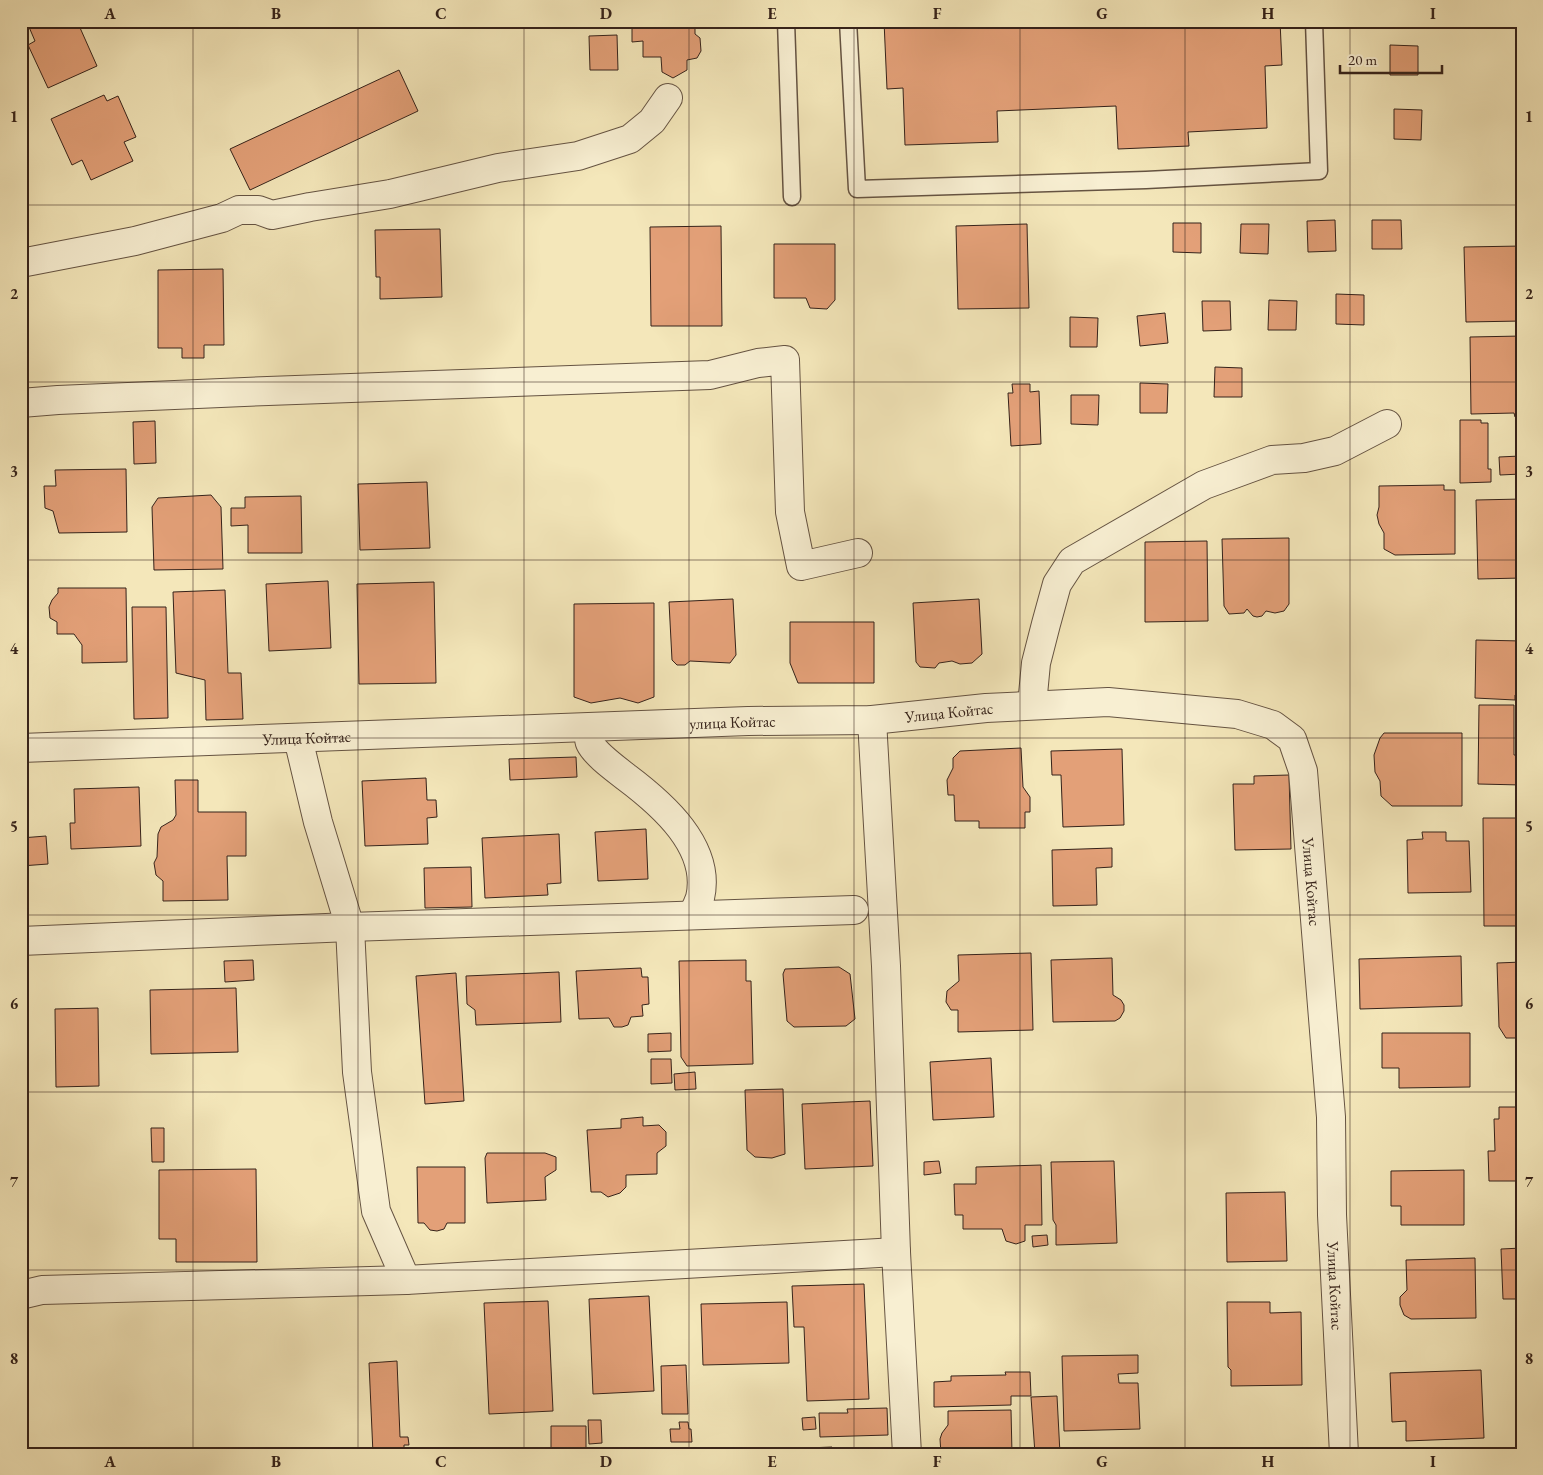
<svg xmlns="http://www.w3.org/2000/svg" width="1543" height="1475" viewBox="0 0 1543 1475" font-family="'EB Garamond',serif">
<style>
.building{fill:#e3a078;stroke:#35221a}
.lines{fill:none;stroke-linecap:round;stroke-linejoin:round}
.service-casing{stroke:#655342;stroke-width:19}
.minor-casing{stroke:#655342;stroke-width:30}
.service{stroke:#f8efd2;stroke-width:16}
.minor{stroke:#f8efd2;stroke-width:28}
.grid{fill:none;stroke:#35221a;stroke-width:1;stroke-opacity:0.55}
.labels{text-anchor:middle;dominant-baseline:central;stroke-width:4.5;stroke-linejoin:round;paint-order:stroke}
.street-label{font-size:16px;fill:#35221a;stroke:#f8efd2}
.neatline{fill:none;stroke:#35221a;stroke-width:2}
.grid-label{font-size:16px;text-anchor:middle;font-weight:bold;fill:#35221a}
</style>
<rect width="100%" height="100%" fill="#f4e7ba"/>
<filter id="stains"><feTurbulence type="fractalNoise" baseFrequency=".004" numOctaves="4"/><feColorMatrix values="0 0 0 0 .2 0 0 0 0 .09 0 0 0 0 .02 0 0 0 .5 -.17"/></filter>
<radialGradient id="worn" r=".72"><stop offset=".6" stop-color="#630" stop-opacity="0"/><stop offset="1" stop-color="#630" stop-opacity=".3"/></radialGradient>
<g class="building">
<polygon points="41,21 77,21 97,66 48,88 28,45 35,41 29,27"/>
<polygon points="639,21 695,21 695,34 700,38 701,51 697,58 687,60 687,70 673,78 662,72 661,57 643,57 643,41 632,42 632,28 639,28"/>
<polygon points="884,21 1280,21 1282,65 1265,66 1267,128 1188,132 1189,146 1118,149 1116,106 997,111 998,142 905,145 903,88 887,89"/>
<polygon points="617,35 618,70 590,70 589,36"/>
<polygon points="1390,45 1418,46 1418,75 1390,75"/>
<polygon points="399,70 418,111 250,190 230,149"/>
<polygon points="104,95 107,101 118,96 136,137 124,142 133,161 91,180 82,160 72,165 51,119"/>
<polygon points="1394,109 1422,110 1421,140 1394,139"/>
<polygon points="1335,220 1336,251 1308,252 1307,221"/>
<polygon points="1372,220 1401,220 1402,249 1372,249"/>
<polygon points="1173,223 1201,223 1201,253 1173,252"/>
<polygon points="1027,224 1029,308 958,309 956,226"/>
<polygon points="1241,224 1269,224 1268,254 1240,253"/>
<polygon points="721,226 722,326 651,326 650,227"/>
<polygon points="440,229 442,297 380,299 380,277 376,277 375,230"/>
<polygon points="774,244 835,244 835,300 827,309 810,308 806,298 774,298"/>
<polygon points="1522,246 1522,321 1466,322 1464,247"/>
<polygon points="223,269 224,345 204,345 204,358 182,358 182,348 158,348 158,270"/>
<polygon points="1336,294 1364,295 1364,325 1336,324"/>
<polygon points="1269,300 1297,301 1296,330 1268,330"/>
<polygon points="1202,301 1230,301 1231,330 1203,331"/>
<polygon points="1165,313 1168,343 1140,346 1137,316"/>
<polygon points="1070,317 1098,318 1097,347 1070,347"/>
<polygon points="1522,336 1522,417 1515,417 1514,413 1471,414 1470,337"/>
<polygon points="1215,367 1242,368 1242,397 1214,397"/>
<polygon points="1140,383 1168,384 1167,413 1140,413"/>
<polygon points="1012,384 1030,384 1030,392 1039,391 1041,444 1011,446 1008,393 1013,393"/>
<polygon points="1071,395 1099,395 1098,425 1071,424"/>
<polygon points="1460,420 1481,420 1481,423 1488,423 1488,469 1491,469 1491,482 1460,483"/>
<polygon points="155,421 156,463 134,464 133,422"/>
<polygon points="1520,456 1521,474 1500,475 1499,457"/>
<polygon points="126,469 127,532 59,533 53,511 45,508 44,486 56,486 55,470"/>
<polygon points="427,482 430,548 360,550 358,484"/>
<polygon points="1444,485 1444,490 1455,490 1455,554 1395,555 1384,549 1384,533 1379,524 1377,515 1379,507 1379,486"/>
<polygon points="211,495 221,507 223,569 154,570 152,507 158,498"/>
<polygon points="301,496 302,553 248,553 248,525 231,526 231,508 245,508 245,497"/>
<polygon points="1522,499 1522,578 1478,579 1476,500"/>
<polygon points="1289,538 1289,604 1284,611 1275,613 1266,611 1262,616 1257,617 1253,616 1247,609 1244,613 1229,614 1224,606 1222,539"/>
<polygon points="1207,541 1208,621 1145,622 1145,542"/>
<polygon points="328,581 331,648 269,651 266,584"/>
<polygon points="434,582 436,683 359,684 357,584"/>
<polygon points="58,588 126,588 127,662 82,663 82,645 74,634 57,634 57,622 50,618 49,607 52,600 58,593"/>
<polygon points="225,590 228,673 241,673 243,719 206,720 205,680 176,673 173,592"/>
<polygon points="733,599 736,655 730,663 690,661 685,665 677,665 672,660 669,602"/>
<polygon points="979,599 982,654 972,663 960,664 952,661 939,663 935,668 920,667 916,662 913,603"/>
<polygon points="654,603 654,697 638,703 620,698 591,703 574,697 574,604"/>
<polygon points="132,607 166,607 168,718 134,719"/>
<polygon points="790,622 874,622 874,683 798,683 790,663"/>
<polygon points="1476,640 1522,641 1522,695 1515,695 1515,700 1475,698"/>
<polygon points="1479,705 1514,705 1514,755 1522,755 1522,785 1478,784"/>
<polygon points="1384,733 1462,733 1462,806 1392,806 1381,796 1380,781 1375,772 1374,755 1380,738"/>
<polygon points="1021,748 1023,787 1030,797 1030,812 1025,812 1025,828 979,828 979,821 955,821 954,795 948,795 947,780 953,768 953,758 960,751"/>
<polygon points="1122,749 1124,825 1063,827 1061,775 1052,775 1051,751"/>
<polygon points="576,757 577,777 510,780 509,759"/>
<polygon points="1289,775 1291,849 1235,850 1233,784 1254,784 1254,776"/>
<polygon points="426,778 427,800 436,800 437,817 427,818 428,844 365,846 362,781"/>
<polygon points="175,780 198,780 198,812 246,812 246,856 227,856 228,900 163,901 163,881 156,875 154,863 157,857 158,834 161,827 173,820 176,815"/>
<polygon points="139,787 141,846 71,849 70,823 75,823 74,789"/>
<polygon points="1483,818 1522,818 1522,926 1484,926"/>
<polygon points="646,829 648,879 598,881 595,832"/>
<polygon points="1422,832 1446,832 1446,841 1469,841 1471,892 1408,893 1407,840 1423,839"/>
<polygon points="559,834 561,883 547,884 548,895 485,898 482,838"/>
<polygon points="46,836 48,864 21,866 21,838"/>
<polygon points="1112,848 1112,867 1096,868 1097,905 1053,906 1052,850"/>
<polygon points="471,867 472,907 425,908 424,868"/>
<polygon points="1031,953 1033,1030 958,1032 958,1010 951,1010 946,1002 947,991 959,981 958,955"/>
<polygon points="1461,956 1462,1006 1360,1009 1359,959"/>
<polygon points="1112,958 1113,995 1121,1000 1124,1005 1124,1011 1120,1018 1115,1021 1053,1022 1051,960"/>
<polygon points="253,960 254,980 225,982 224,961"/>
<polygon points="746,960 746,981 751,981 753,1064 687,1066 681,1057 679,961"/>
<polygon points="1522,962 1522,1038 1506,1038 1499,1027 1497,963"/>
<polygon points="839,967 850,974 855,1019 846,1026 794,1027 787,1021 783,974 785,969"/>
<polygon points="641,968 642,977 648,977 649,1004 642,1005 643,1016 631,1017 628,1025 622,1027 614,1027 609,1018 579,1019 576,971"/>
<polygon points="559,972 561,1022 476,1025 475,1010 467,1004 466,976"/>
<polygon points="456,973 464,1101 425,1104 416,976"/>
<polygon points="236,988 238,1052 151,1054 150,990"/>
<polygon points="98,1008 99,1086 56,1087 55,1009"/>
<polygon points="671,1033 671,1051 648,1052 648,1034"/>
<polygon points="1382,1033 1470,1033 1470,1087 1399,1088 1399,1068 1382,1068"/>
<polygon points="991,1058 994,1117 933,1120 930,1062"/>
<polygon points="651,1059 671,1059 672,1083 651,1084"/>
<polygon points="695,1072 696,1089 675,1090 674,1074"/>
<polygon points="783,1089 785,1154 772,1158 755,1157 747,1150 745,1090"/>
<polygon points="870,1101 873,1166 805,1169 802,1104"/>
<polygon points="1499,1107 1520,1107 1520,1120 1522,1120 1522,1181 1489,1181 1488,1151 1495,1151 1494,1119 1499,1119"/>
<polygon points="643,1117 643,1126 659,1125 666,1132 666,1146 657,1153 657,1174 626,1175 626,1187 620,1193 608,1197 601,1192 591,1192 587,1130 621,1128 621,1119"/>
<polygon points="151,1128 164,1128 164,1162 152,1162"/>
<polygon points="487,1153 545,1153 556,1157 556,1170 545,1177 546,1200 487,1203 485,1158"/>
<polygon points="939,1161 941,1173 924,1175 924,1162"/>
<polygon points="1114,1161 1117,1243 1056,1245 1056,1225 1053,1220 1051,1162"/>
<polygon points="1041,1165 1042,1225 1025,1225 1025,1241 1016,1244 1006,1241 1002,1229 963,1229 963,1215 955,1215 954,1184 976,1184 976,1167"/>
<polygon points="417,1167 465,1167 465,1223 447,1223 444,1229 437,1231 430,1230 424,1223 418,1223"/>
<polygon points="256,1169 257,1262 176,1262 176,1239 159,1239 159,1170"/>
<polygon points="1464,1170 1464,1225 1401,1225 1401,1206 1391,1206 1391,1171"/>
<polygon points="1285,1192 1287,1261 1227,1262 1226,1193"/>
<polygon points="1047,1235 1048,1245 1033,1247 1032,1236"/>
<polygon points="1522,1248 1522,1299 1503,1299 1501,1249"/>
<polygon points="1475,1258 1476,1318 1411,1319 1404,1315 1400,1305 1400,1297 1407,1290 1406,1260"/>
<polygon points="864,1284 869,1399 807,1401 804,1327 794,1327 792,1286"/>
<polygon points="649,1296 654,1391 593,1394 589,1299"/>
<polygon points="548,1301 553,1411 489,1414 484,1303"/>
<polygon points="787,1302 789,1363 703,1365 701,1304"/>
<polygon points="1227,1302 1270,1302 1270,1313 1301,1312 1302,1385 1231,1386 1231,1370 1228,1367"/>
<polygon points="1138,1355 1138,1373 1118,1374 1119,1383 1138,1383 1140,1429 1064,1431 1062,1356"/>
<polygon points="397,1361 400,1437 408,1437 409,1445 404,1445 404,1453 373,1454 369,1363"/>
<polygon points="686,1365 688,1414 662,1414 661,1366"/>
<polygon points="1481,1370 1484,1438 1406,1441 1406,1421 1392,1422 1390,1373"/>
<polygon points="1005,1372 1030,1372 1031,1396 1011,1396 1011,1405 934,1407 934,1382 951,1381 951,1376 1006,1375"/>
<polygon points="1516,1385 1522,1385 1522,1432 1518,1432"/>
<polygon points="1057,1396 1060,1454 1035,1454 1031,1397"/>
<polygon points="887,1408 888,1435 820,1437 819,1413 848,1413 847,1409"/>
<polygon points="1011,1410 1012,1454 941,1454 940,1439 942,1433 948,1425 948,1411"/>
<polygon points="815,1417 816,1429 803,1430 802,1418"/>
<polygon points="588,1420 601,1420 602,1443 589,1444"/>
<polygon points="679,1422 688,1422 689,1429 691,1429 692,1442 671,1442 670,1429 680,1429"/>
<polygon points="551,1426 586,1426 586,1448 551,1449"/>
<polygon points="832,1447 832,1454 807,1454 807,1448"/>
</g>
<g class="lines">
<g class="service-casing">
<g id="service">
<polyline points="786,21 792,197"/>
<polyline points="848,21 857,189 1146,180 1319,171 1314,21"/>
</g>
</g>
<g class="minor-casing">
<g id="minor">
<polyline points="21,263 135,241 222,218 239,210 258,210 272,215 310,207 390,194 498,168 578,156 630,139 652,121 668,98"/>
<polyline points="21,403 58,400 268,391 710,375 758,363 785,360 790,512 801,566 858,553"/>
<polyline points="1032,705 1036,663 1046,624 1057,584 1072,561 1204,485 1272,460 1304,458 1335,451 1387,424"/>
<polyline points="872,720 886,966 896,1252 907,1454"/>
<path d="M 589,728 C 589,732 588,739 590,743 C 595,754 616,769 626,777 C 662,804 712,847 700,898 C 698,904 695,910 692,915"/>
<polyline points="298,738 318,822 350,927 357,1072 376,1211 406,1280"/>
<path id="s1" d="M 21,748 L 748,721 L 872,720 L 986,708 L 1108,702 L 1237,714 L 1273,725 L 1292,739 L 1303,771 L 1331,1117 L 1332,1215 L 1344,1454"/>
<polyline points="21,941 350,927 854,910"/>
<polyline points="21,1295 42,1290 406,1280 896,1252"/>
</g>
</g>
<use href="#service" class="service"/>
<use href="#minor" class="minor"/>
</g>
<path class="grid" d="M 193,21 L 193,1454M 358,21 L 358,1454M 524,21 L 524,1454M 689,21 L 689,1454M 854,21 L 854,1454M 1020,21 L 1020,1454M 1185,21 L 1185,1454M 1350,21 L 1350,1454M 21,205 L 1522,205M 21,382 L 1522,382M 21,560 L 1522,560M 21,738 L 1522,738M 21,915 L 1522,915M 21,1092 L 1522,1092M 21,1270 L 1522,1270"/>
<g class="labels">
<g class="street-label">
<text stroke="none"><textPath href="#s1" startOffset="929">Улица Койтас</textPath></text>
<text stroke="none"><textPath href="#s1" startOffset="712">улица Койтас</textPath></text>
<text stroke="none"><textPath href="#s1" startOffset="286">Улица Койтас</textPath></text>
<text stroke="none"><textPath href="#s1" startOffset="1424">Улица Койтас</textPath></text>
<text stroke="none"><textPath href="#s1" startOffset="1829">Улица Койтас</textPath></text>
</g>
</g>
<rect width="1543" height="1475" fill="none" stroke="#f4e7ba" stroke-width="55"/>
<path d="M1340 65v8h102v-8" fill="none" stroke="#35221a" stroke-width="2.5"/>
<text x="1348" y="65" font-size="15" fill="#35221a" stroke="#f8efd2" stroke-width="4" paint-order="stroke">20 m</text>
<rect x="28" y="28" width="1488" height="1420" class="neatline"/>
<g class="grid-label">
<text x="110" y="19">A</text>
<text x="276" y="19">B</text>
<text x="441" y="19">C</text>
<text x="606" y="19">D</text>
<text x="772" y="19">E</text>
<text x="937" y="19">F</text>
<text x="1102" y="19">G</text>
<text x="1268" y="19">H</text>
<text x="1433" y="19">I</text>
<text x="14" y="122">1</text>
<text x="1529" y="122">1</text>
<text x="14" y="299">2</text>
<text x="1529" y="299">2</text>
<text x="14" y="477">3</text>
<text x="1529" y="477">3</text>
<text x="14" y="654">4</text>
<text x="1529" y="654">4</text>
<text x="14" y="832">5</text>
<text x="1529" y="832">5</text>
<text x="14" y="1009">6</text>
<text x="1529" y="1009">6</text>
<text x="14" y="1187">7</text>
<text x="1529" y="1187">7</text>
<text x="14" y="1364">8</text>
<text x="1529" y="1364">8</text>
<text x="110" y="1467">A</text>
<text x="276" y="1467">B</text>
<text x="441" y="1467">C</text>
<text x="606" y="1467">D</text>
<text x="772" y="1467">E</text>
<text x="937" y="1467">F</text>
<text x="1102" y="1467">G</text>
<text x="1268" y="1467">H</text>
<text x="1433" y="1467">I</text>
</g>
<rect width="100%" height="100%" filter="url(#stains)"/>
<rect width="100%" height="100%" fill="url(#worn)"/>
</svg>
